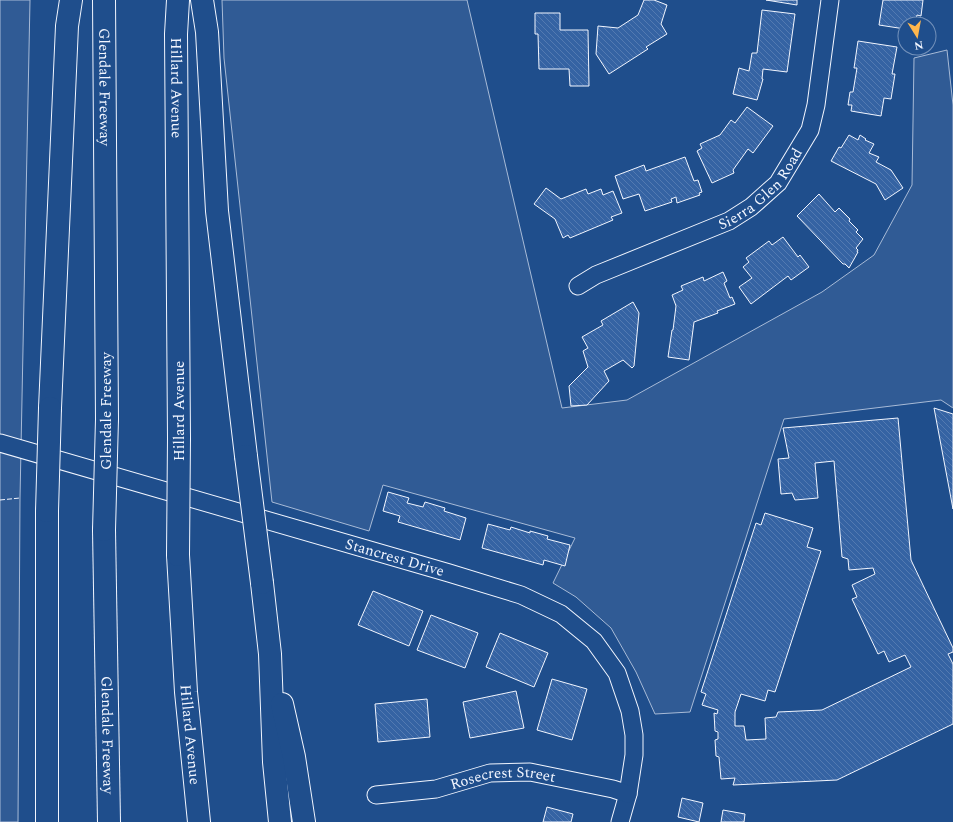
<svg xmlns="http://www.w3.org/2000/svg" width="953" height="822" font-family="Spectral,serif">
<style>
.built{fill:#305b95;stroke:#a8bbd7}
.building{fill:url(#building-back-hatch);stroke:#f2f6ff}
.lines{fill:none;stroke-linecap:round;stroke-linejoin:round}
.street-casing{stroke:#f2f6ff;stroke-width:19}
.highway-casing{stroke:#f2f6ff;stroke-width:24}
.street{stroke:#1f4e8c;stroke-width:17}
.highway{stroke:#1f4e8c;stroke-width:22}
.highway-bridge-casing{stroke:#f2f6ff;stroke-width:24;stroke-linecap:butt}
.highway-bridge{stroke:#1f4e8c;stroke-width:22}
.fence{stroke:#f2f6ff;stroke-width:1;stroke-dasharray:5 2;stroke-linecap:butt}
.labels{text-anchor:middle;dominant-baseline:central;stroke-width:3;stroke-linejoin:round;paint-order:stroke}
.street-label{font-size:15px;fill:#f2f6ff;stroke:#1f4e8c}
</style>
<defs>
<pattern id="building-back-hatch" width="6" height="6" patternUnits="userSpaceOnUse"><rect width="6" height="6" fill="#3563a3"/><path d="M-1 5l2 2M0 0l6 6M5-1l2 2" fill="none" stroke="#537ab1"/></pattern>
</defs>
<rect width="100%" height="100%" fill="#1f4e8c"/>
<path class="built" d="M0 0H30L20 498 18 822H0Z
M222 0H467L562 408 627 400 822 292 874 255 912 185 914 58 947 50 953 105V408L941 400 784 419 690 712 655 714 636 672 611 628 576 597 553 583 575 538 383 485 369 531 272 502 224 58Z"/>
<path class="building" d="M644 0H654L667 5 661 24 667 34 646 47 648 49 609 74 596 54 598 26 618 28 638 15Z
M766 0H797V5Z
M883 0H923L921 16 917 15 915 24H905V29L879 25Z
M762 10 795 14 787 72 763 69 762 79H763L757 100 733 94 739 68 749 71 752 53H757Z
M535 13H560V30H588L589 86H570L569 69H539L538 34H535Z
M858 41 897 47 892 74H895L891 99 884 98 881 116 851 111 852 105H848L850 92H853L857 68H854Z
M747 107 773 126 753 153 748 149 733 170 734 173 712 183 697 151 702 148 700 144 720 135 731 120 735 123Z
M849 135 858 140 860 135 866 139 865 140 874 144 869 153 879 157 876 162 891 170 903 188 885 200 876 184 831 161 839 147 841 148Z
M685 157 694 181 698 180 702 192 699 193 700 195 677 203 676 197 671 199 672 202 645 211 639 194 623 199 615 176 644 165 646 171Z
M546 188 561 199 586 189 588 194 601 189 603 195 613 191 622 213 611 217 613 220 570 238 568 235 563 238 555 219 534 204Z
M819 194 835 212 839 208 850 219 849 221 858 230 856 232 863 239 856 248 858 250 857 252H858L849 268 845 264H843L797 216Z
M783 237 798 257 800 255 809 267 791 280 788 276 751 304 739 287 752 278 743 267 749 262 746 258 769 241 772 245Z
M723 272 727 281 724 283 730 298 732 297 735 304 717 311 718 313 694 322 689 360 668 357 672 330H673L676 306 672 295 683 290 681 286 703 277 704 281Z
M633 302 639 313 634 366 632 368 623 360 604 371 609 381 587 405 571 406 569 386 588 367 583 351 588 348 582 337 603 325 601 321Z
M934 408 953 414V509Z
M898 418 911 560 953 648V652L948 654 953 664V724L837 780 733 785 735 778 721 779 719 757 716 756 715 740 718 739V732L715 731 714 713 717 714 718 710 702 705 706 694 701 692 756 523 761 525 765 513 813 528 807 547 821 551 775 692 768 690 765 701 741 694 735 712V726H744L746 740 766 739 765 718 776 717 778 712 822 710 911 667 905 655 889 662 884 651 878 654 852 599 857 597 852 585 875 574 873 568 849 570 848 559 842 557 834 461 815 463 818 498 795 500 792 493 781 494 778 459 789 458 783 428Z
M388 492 409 498 407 503 423 507 425 502 445 508 444 511 466 518 460 540 398 522 400 516 383 511Z
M488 524 510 530 511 527 530 533V531L548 536 547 539 570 545 565 566 544 560 543 565 482 548Z
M373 591 423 611 409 646 358 625Z
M431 615 478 633 465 668 417 650Z
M500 633 548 653 534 687 486 667Z
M552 679 587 689 572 740 537 730Z
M516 691 524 728 470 738 463 702Z
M427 699 430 737 378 742 375 704Z
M682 798 703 803 699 822 678 817Z
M547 807 573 814 571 822H543Z
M723 810 745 814 744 822H721Z"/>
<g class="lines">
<defs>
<g id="street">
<path id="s1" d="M578 286 596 275 729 221 751 207 778 183 810 130 816 105 830 0"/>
<path id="s2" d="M0 443 449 573 521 595 561 614 594 641 617 673 630 711 634 735V755L628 794 620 822"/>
<path id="s3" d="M376 795 436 789 490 773 530 772 613 789 628 794"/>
</g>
<g id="highway">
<path id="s4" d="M104 0 107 419"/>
<path id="s5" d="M178 0 176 34 179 438"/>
<path d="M202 0 207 32 217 211 246 456"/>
<path d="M50 408 67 26 71 0"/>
<path d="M47 511V822"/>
<path id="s6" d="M104 530 109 822"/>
<path id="s7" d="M178 555 186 692 199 822"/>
<path d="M262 583 270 654 274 762 280 822"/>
<path d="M282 704 294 757 304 822"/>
</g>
</defs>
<use href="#street" class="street-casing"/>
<use href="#highway" class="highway-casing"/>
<use href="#street" class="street"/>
<use href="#highway" class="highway"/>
<defs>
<path id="highway-bridge" d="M246 456 262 583
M47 511 50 408
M104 530 107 419
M178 555 179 438"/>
</defs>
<use href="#highway-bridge" class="highway-bridge-casing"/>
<use href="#highway-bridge" class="highway-bridge"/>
<path class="fence" d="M0 500 20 498"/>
</g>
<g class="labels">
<g class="street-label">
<text stroke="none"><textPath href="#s4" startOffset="87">Glendale Freeway</textPath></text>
<text stroke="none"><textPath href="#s5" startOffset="88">Hillard Avenue</textPath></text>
<text stroke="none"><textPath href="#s1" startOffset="210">Sierra Glen Road</textPath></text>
<text transform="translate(106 411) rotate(-90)">Glendale Freeway</text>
<text transform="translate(179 411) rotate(-90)">Hillard Avenue</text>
<text stroke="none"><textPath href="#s2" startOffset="411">Stancrest Drive</textPath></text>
<text stroke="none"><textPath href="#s6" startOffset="205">Glendale Freeway</textPath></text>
<text stroke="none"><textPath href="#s7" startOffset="180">Hillard Avenue</textPath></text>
<text stroke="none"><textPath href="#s3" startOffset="129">Rosecrest Street</textPath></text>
</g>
</g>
<g transform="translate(917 36) rotate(169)"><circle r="19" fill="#1f4e8c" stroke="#7391ba"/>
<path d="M0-3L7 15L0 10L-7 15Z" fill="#ffb74d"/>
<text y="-6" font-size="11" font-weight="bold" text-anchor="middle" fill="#f2f6ff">N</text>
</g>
</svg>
